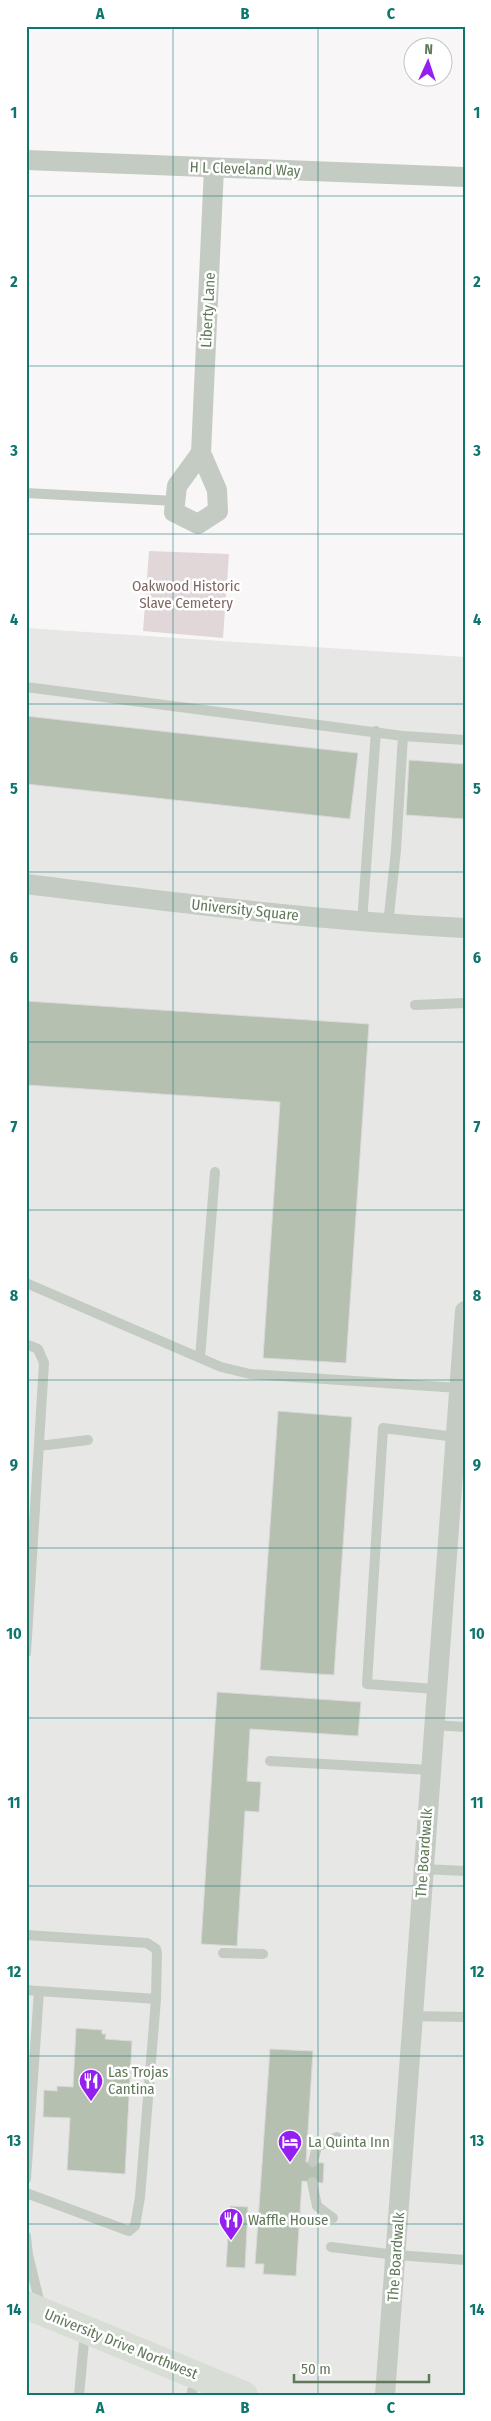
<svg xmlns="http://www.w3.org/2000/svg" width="491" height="2421" font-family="'Fira Sans Condensed',sans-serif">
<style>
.built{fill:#e7e7e6}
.green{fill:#e1d7d8}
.building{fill:#b5c0b1;stroke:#dbd9da}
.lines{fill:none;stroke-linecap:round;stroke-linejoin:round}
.service{stroke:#c4cbc2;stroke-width:10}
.minor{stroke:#c4cbc2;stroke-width:20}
.trunk{stroke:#d8ded6;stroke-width:28}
.grid{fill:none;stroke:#0f766e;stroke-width:1;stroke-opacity:0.55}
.labels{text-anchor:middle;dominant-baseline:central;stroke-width:5;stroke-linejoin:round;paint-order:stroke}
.street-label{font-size:15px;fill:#607859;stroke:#fff}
.park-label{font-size:15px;fill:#806965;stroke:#fff}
.poi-label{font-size:15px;fill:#607859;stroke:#fff;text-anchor:start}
.neatline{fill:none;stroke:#0f766e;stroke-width:2}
.grid-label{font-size:16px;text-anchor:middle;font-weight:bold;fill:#0f766e}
</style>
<rect width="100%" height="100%" fill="#f9f6f8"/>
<path class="built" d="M26 628 465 657V2395H26Z"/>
<path class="green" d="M149 551 229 554 223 638 143 631Z"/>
<path class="building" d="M26 716 358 753 350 819 26 784Z
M409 760 465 764V819L406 815Z
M26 1001 369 1024 346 1363 263 1358 280 1102 26 1085Z
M278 1411 352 1417 334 1675 260 1670Z
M217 1692 361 1702 358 1736 250 1729 247 1781 261 1782 259 1812 245 1811 237 1946 201 1944Z
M76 2028 102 2030V2034H106L105 2039 132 2041 125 2174 67 2170 70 2118 43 2117 44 2090 57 2091V2086L73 2087Z
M270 2049 313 2051 306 2162 324 2163 323 2183 302 2181 296 2276 263 2274 264 2264H255Z
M230 2206 248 2207 245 2268 226 2267Z"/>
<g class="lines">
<path class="service" d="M26 493 175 501
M26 687 403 736 465 740
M362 922 376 731
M388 924 396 850 403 736
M415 1005 465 1003
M26 1283 221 1367 250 1374 459 1388
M26 1344 38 1349 44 1363 26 1653
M200 1358 215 1172
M39 1446 88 1440
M436 1689 367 1684 383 1428 456 1437
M433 1725 465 1727
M270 1761 430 1770
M423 1869 465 1871
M26 1935 147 1943 156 1949 157 1954 156 1999
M223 1953 263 1954
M26 1990 39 1991 26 2179
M413 2016 465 2017
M313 2162 317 2147 337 2137
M312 2182 317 2206 333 2218
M26 2193 129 2231 135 2226 140 2197 156 1999 39 1991
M26 2236 28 2255 41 2308
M331 2247 396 2255 465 2260
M79 2395 85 2331
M191 2395 197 2376"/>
<path class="minor" d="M26 160 465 177
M201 453 214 168
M201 453 217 490 218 511 198 524 174 512 177 486Z
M26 884C172 902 318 921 465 928
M385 2395 465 1311"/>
<path class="trunk" d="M26 2305 244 2395"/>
</g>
<path class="grid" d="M173 26V2395M318 26V2395M26 196H465M26 366H465M26 534H465M26 704H465M26 872H465M26 1042H465M26 1210H465M26 1380H465M26 1548H465M26 1718H465M26 1886H465M26 2056H465M26 2224H465"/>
<defs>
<symbol id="restaurant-pin" viewBox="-11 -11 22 30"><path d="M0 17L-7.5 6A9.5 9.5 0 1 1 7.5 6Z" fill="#951ff0" stroke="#fff"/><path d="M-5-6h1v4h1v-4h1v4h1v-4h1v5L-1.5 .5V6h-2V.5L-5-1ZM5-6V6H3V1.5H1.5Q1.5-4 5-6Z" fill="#fff"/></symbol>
<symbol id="hotel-pin" viewBox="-11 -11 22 30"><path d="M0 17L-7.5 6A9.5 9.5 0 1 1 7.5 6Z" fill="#951ff0" stroke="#fff"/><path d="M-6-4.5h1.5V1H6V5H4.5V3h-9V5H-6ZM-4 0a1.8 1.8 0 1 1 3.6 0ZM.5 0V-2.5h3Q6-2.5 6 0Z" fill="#fff"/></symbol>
</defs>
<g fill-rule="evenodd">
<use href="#restaurant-pin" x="77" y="2067" width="28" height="38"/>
<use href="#hotel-pin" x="276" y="2128" width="28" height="38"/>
<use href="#restaurant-pin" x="217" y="2206" width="28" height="38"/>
</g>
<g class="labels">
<g class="street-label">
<text transform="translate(245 169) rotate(2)">H L Cleveland Way</text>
<text transform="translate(208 310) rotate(-87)">Liberty Lane</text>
<text transform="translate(245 910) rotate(6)">University Square</text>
<text transform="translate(424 1853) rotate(-86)">The Boardwalk</text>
<text transform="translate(396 2257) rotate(-86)">The Boardwalk</text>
<text transform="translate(121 2344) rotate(22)">University Drive Northwest</text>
</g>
<g class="park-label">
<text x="186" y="586">Oakwood Historic<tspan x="186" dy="17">Slave Cemetery</tspan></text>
</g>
<g class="poi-label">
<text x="108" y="2072">Las Trojas<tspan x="108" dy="17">Cantina</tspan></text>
<text x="308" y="2142">La Quinta Inn</text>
<text x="248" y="2220">Waffle House</text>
</g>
</g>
<rect width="491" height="2421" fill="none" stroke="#ffffff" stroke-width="55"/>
<g transform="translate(428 62) rotate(3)"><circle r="24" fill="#ffffff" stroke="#bfc9bd"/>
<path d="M0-4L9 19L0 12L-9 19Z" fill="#951ff0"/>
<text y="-8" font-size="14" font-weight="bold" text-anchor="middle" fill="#607859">N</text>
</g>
<path d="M294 2374v8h135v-8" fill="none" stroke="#607859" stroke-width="2.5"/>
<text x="301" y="2374" font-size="15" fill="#607859" stroke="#ffffff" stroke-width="4" paint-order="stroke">50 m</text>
<rect x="28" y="28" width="436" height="2366" class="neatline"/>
<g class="grid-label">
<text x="100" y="19">A</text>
<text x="245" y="19">B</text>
<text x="391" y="19">C</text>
<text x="14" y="118">1</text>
<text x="477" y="118">1</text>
<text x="14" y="287">2</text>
<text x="477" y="287">2</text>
<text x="14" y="456">3</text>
<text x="477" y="456">3</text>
<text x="14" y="625">4</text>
<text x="477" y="625">4</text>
<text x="14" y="794">5</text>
<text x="477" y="794">5</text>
<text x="14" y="963">6</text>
<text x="477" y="963">6</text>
<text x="14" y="1132">7</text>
<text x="477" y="1132">7</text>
<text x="14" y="1301">8</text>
<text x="477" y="1301">8</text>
<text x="14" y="1470">9</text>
<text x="477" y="1470">9</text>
<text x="14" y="1639">10</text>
<text x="477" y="1639">10</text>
<text x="14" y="1808">11</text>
<text x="477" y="1808">11</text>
<text x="14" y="1977">12</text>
<text x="477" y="1977">12</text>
<text x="14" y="2146">13</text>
<text x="477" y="2146">13</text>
<text x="14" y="2315">14</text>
<text x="477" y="2315">14</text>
<text x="100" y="2413">A</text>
<text x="245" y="2413">B</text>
<text x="391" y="2413">C</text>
</g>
</svg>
